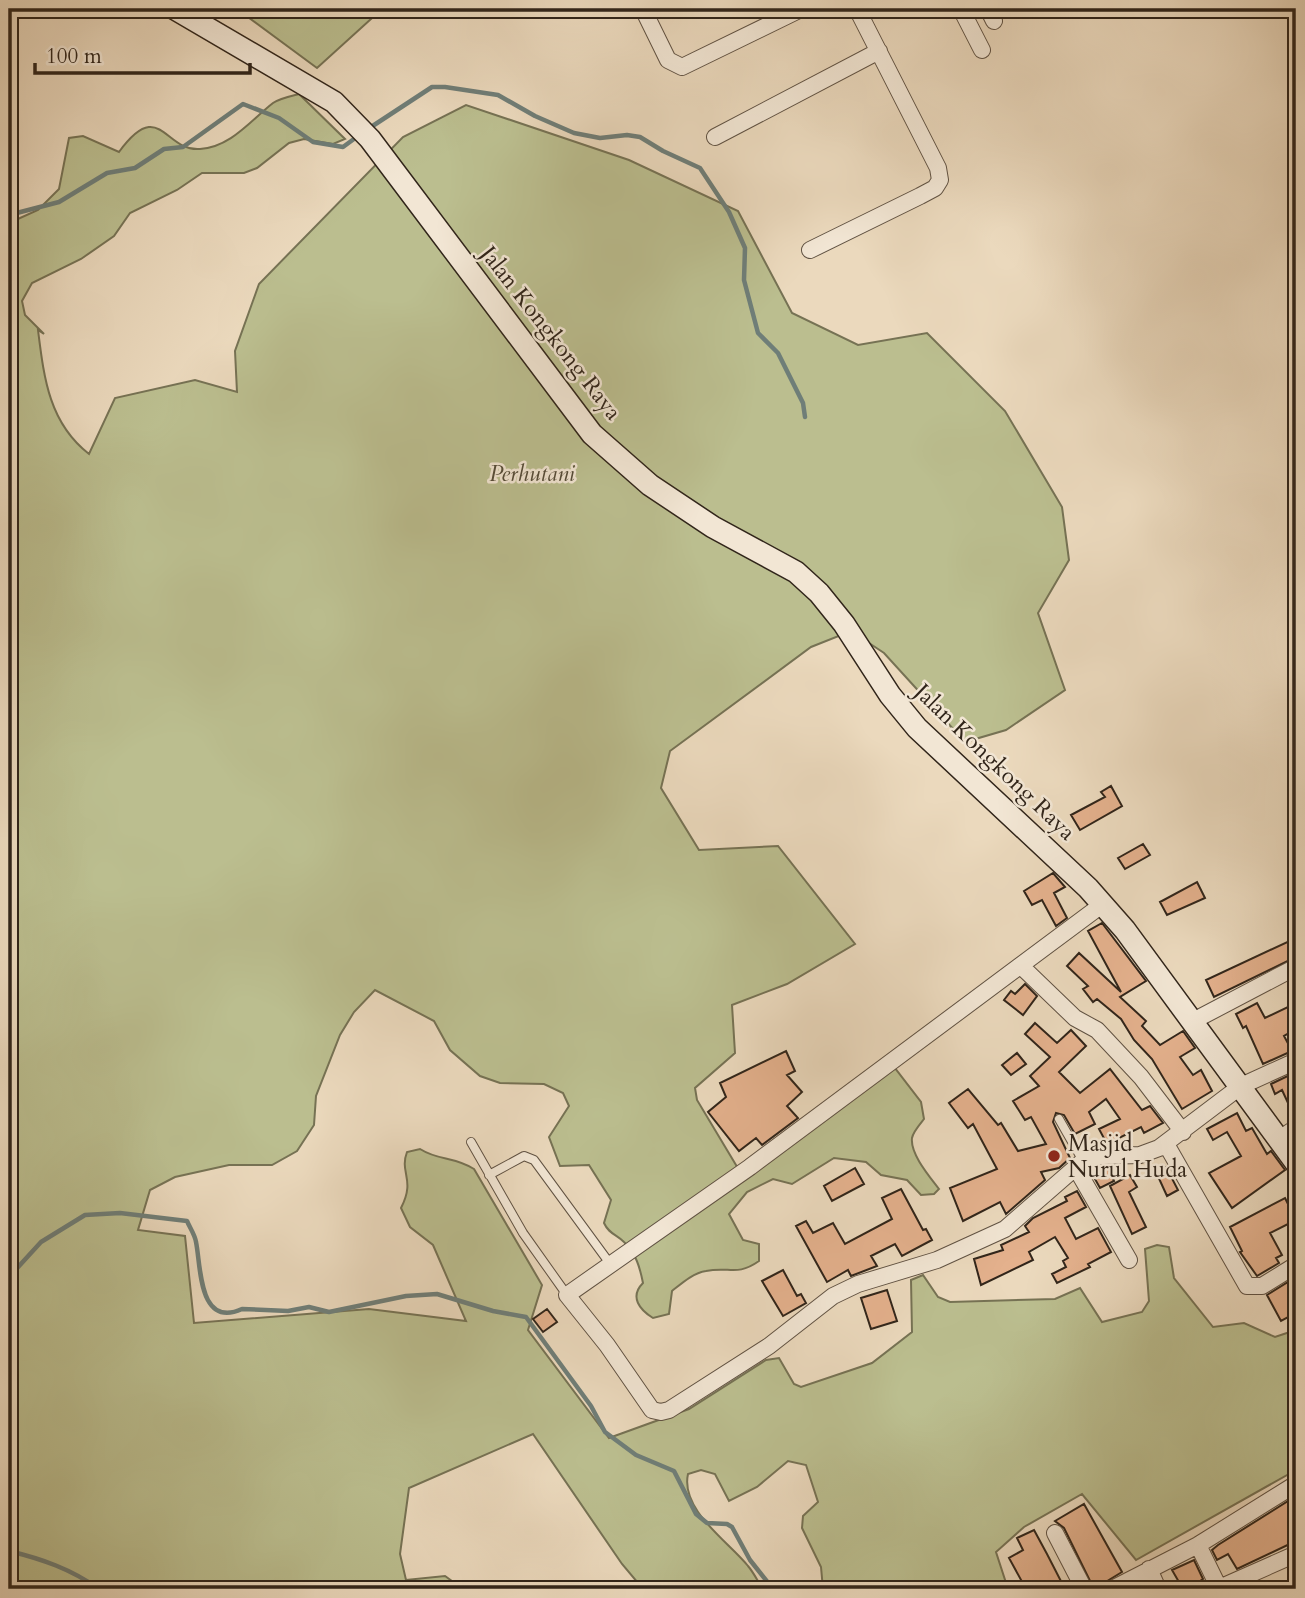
<svg xmlns="http://www.w3.org/2000/svg" width="1305" height="1598" font-family="Cardo,serif">
<style>
.green{fill:#bbbe8f;stroke:#767254;stroke-width:2}
.lines{fill:none;stroke-linecap:round;stroke-linejoin:round}
.stream{stroke:#6f7e78;stroke-width:4.5}
.building{fill:#e4b18d;stroke:#31251a;stroke-width:2}
.lane-casing{stroke:#605243;stroke-width:10}
.street-casing{stroke:#605243;stroke-width:18}
.secondary-casing{stroke:#31251a;stroke-width:24}
.lane{stroke:#f2e6d4;stroke-width:8}
.street{stroke:#f2e6d4;stroke-width:16}
.secondary{stroke:#f2e6d4;stroke-width:21}
.poi-dot{fill:#8f2418;stroke:#f2e6d4;stroke-width:2.5}
.labels{text-anchor:middle;dominant-baseline:central;stroke-width:5;stroke-linejoin:round;paint-order:stroke}
.street-label{font-size:23px;fill:#31251a;stroke:#f2e6d4}
.park-label{font-size:23px;font-style:italic;fill:#544b37;stroke:#f2e6d4}
.poi-label{font-size:23px;fill:#31251a;stroke:#f2e6d4;text-anchor:start}
</style>
<rect width="100%" height="100%" fill="#ebd9bd"/>
<filter id="stains"><feTurbulence type="fractalNoise" baseFrequency=".00286" numOctaves="4"/><feColorMatrix values="0 0 0 0 .2 0 0 0 0 .09 0 0 0 0 .02 0 0 0 .5 -.17"/></filter>
<radialGradient id="worn" r=".72"><stop offset=".6" stop-color="#630" stop-opacity="0"/><stop offset="1" stop-color="#630" stop-opacity=".3"/></radialGradient>
<path class="green" d="M237 9H382L317 68Z
M299 94 345 139 333 144 304 139 289 143 257 168 244 173H202L177 190 130 213 114 236 81 259 32 283 22 301 25 315 44 334 38 330C44 378 49 423 89 454L115 398 195 380 237 392 235 351 259 284 403 137 466 105 629 160 738 211 792 313 858 345 927 333 1005 411 1062 507 1069 560 1038 613 1065 690 1006 730 965 742 884 653 851 631 811 647 670 751 661 788 699 850 778 846 855 944 787 984 732 1005 735 1053 695 1088 697 1100 742 1175 891 1063 921 1102 924 1119C920 1124 913 1132 912 1138 910 1154 930 1177 939 1189L934 1194 921 1195 907 1180 881 1175 866 1162 834 1158 792 1184 773 1179 747 1192 729 1214 743 1240 759 1244V1261C736 1277 730 1266 706 1271 693 1273 682 1283 672 1291L669 1314 653 1318C640 1310 629 1297 643 1283 640 1268 636 1253 624 1242 616 1234 609 1234 604 1223L611 1200 589 1165 560 1166 549 1137 569 1106 563 1093 544 1084 500 1083 480 1076 450 1050 434 1021 375 990 354 1012 340 1035 316 1096 314 1125 297 1151 272 1165H229L175 1177 150 1190 138 1230 185 1236 194 1323 369 1309 466 1321 433 1245 410 1227 401 1208C416 1179 399 1173 407 1152L420 1149C439 1161 453 1156 474 1169L542 1285 528 1330 609 1438 689 1409 766 1360 779 1358 794 1384 801 1387 872 1363 912 1332 911 1280 923 1275 938 1297 950 1302 1055 1299 1080 1288 1102 1322 1142 1312 1149 1301 1145 1249 1157 1245 1169 1247 1174 1278 1213 1327 1244 1323 1275 1337 1296 1330V1470L1136 1560 1082 1494 1024 1527 996 1552 1008 1589H823L821 1567 802 1528 803 1516 818 1502 806 1465 788 1461 757 1487 729 1501 715 1474 701 1470 688 1474C680 1510 729 1542 748 1566 754 1573 758 1582 763 1589H643L622 1564 533 1434 409 1488 400 1554 406 1580 445 1576 463 1589H9V223L38 210 59 189 69 138 83 136 119 152C160 96 164 152 200 149 231 147 251 120 273 103 280 98 291 96 299 94Z"/>
<g class="lines">
<path class="stream" d="M368 129 432 87H445L498 95 535 116 574 133 600 138 627 135 640 137 663 151 700 168 729 212 745 248 744 280 758 333 778 353 803 403 805 417
M9 215 59 202 107 173 135 168 164 149 183 147 243 104 279 118 313 142 343 147 358 136
M9 1277 41 1242 85 1215 120 1213 187 1221C190 1228 195 1235 196 1242 201 1265 198 1329 242 1309L288 1311 309 1307 329 1312 406 1296 437 1294 493 1311 526 1317 591 1406 605 1432 636 1455 674 1471 696 1514 707 1523 727 1524 732 1527 750 1560 773 1589
M9 1551C42 1559 71 1569 99 1589"/>
</g>
<path class="building" d="M1111 786 1122 806 1080 830 1071 815 1105 797 1101 792Z
M1143 844 1150 855 1125 869 1118 858Z
M1053 873 1065 887 1054 893 1067 918 1056 926 1042 900 1032 905 1024 891Z
M1197 882 1205 898 1167 915 1160 902Z
M1102 923 1146 981 1120 997 1146 1021 1142 1026 1160 1045 1183 1031 1195 1048 1180 1057 1193 1075 1201 1070 1212 1091 1182 1109 1152 1059 1134 1040 1121 1019 1097 999 1093 1002 1083 989 1088 986 1067 966 1079 953 1121 992 1088 931Z
M1296 938V957L1214 997 1206 980Z
M1025 984 1037 996 1023 1015 1004 1000 1011 991 1015 994Z
M1257 1003 1265 1018 1292 1005 1296 1014V1029L1284 1036 1292 1051 1263 1064 1246 1026 1243 1028 1236 1014Z
M1035 1023 1057 1043 1071 1030 1086 1046 1059 1072 1080 1093 1110 1069 1142 1110 1150 1106 1163 1123 1144 1133 1141 1127 1107 1144 1099 1129 1120 1119 1106 1099 1089 1112 1095 1124 1075 1134 1064 1115 1056 1113 1053 1122 1070 1158 1059 1168 1041 1172 1045 1180 1006 1214 1000 1202 963 1221 950 1188 997 1169 973 1124 968 1128 949 1103 968 1089 998 1125 1001 1123 1018 1151 1046 1144 1031 1117 1025 1120 1013 1101 1039 1086 1030 1076 1050 1057 1025 1034Z
M786 1051 795 1071 787 1075 802 1092 787 1106 798 1118 762 1145 756 1138 739 1151 708 1112 726 1097 720 1083Z
M1017 1053 1026 1064 1011 1075 1002 1065Z
M1296 1072V1118H1295L1282 1090 1275 1094 1271 1084Z
M1237 1113 1246 1131 1252 1128 1267 1154 1271 1151 1285 1170 1232 1208 1209 1173 1241 1156 1227 1132 1213 1140 1207 1129Z
M1107 1166 1114 1181 1100 1188 1090 1170Z
M1166 1167 1178 1190 1167 1196 1156 1172Z
M855 1168 864 1184 832 1201 824 1186Z
M1130 1175 1137 1187 1129 1192 1146 1227 1132 1234 1110 1186Z
M901 1189 923 1230 926 1229 932 1240 902 1256 895 1244 871 1256 877 1266 851 1276 848 1270 827 1282 796 1226 806 1221 813 1233 833 1223 845 1244 892 1219 882 1198Z
M1077 1191 1086 1207 1065 1218 1076 1239 1098 1228 1111 1252 1088 1264 1090 1267 1057 1283 1052 1274 1066 1267 1063 1261 1068 1258 1055 1237 1029 1252 1033 1260 981 1285 974 1259 1003 1250 1001 1245 1029 1232 1025 1226 1033 1218 1067 1201 1065 1197Z
M1285 1198 1296 1220 1270 1233 1282 1255 1276 1258 1279 1263 1257 1276 1240 1252 1242 1251 1230 1227Z
M783 1270 797 1296 801 1294 806 1303 783 1316 762 1281Z
M1288 1282 1296 1297V1313L1281 1321 1267 1295Z
M887 1290 897 1321 871 1329 861 1298Z
M547 1309 557 1322 543 1332 533 1319Z
M1296 1496V1541L1237 1569 1228 1554 1217 1560 1212 1550 1218 1545Z
M1084 1504 1122 1572 1094 1589 1064 1528 1055 1521Z
M1034 1530 1047 1554 1065 1589H1026L1009 1558 1023 1550 1017 1538Z
M1194 1560 1203 1579 1200 1581 1205 1589H1183L1172 1570Z"/>
<g class="lines">
<defs>
<path id="lane" d="M1059 1119 1083 1161
M471 1142 523 1233 567 1295
M489 1175 524 1156 534 1160 611 1265"/>
<path id="street" d="M643 9 668 60 682 67 801 9
M961 9 982 50
M988 9 994 21
M715 137 879 51
M810 250 920 196 935 188 940 180 938 168 857 9
M1103 904 750 1167 567 1295 607 1345 652 1410 661 1412 669 1410 769 1346 833 1296 858 1284 937 1260 1005 1229 1083 1161 1102 1156 1140 1155 1159 1148 1241 1086 1296 1061
M1021 966 1075 1018 1097 1030 1141 1077 1183 1132
M1193 1021 1296 967
M1279 1139 1296 1128
M1166 1144 1247 1286H1262L1296 1265
M1076 1168 1129 1260
M1055 1533 1084 1589
M1198 1545 1219 1588
M1149 1569 1158 1589
M1112 1589 1198 1545 1296 1484
M1217 1589 1296 1554"/>
<path id="secondary" d="M175 9 334 102 370 139 592 434 650 485 713 527 796 572 819 593 844 624 890 695 917 728 1088 888 1125 930 1296 1163"/>
</defs>
<use href="#lane" class="lane-casing"/>
<use href="#street" class="street-casing"/>
<use href="#secondary" class="secondary-casing"/>
<use href="#lane" class="lane"/>
<use href="#street" class="street"/>
<use href="#secondary" class="secondary"/>
</g>
<circle class="poi-dot" cx="1054" cy="1156" r="7"/>
<g class="labels">
<g class="street-label">
<text transform="translate(551 333) rotate(52)">Jalan Kongkong Raya</text>
<text transform="translate(995 762) rotate(44)">Jalan Kongkong Raya</text>
</g>
<g class="park-label">
<text x="532" y="473">Perhutani</text>
</g>
<g class="poi-label">
<text x="1068" y="1143">Masjid<tspan x="1068" dy="26">Nurul Huda</tspan></text>
</g>
</g>
<rect width="1305" height="1598" fill="none" stroke="#ebd9bd" stroke-width="35"/>
<rect x="10" y="10" width="1284" height="1577" fill="none" stroke="#31251a" stroke-width="3.5"/>
<rect x="18" y="18" width="1270" height="1563" fill="none" stroke="#31251a" stroke-width="2"/>
<path d="M35 63v10h215v-10" fill="none" stroke="#31251a" stroke-width="3.5"/>
<text x="46" y="63" font-size="21" fill="#31251a" stroke="#f2e6d4" stroke-width="5" paint-order="stroke">100 m</text>
<rect width="100%" height="100%" filter="url(#stains)"/>
<rect width="100%" height="100%" fill="url(#worn)"/>
</svg>
